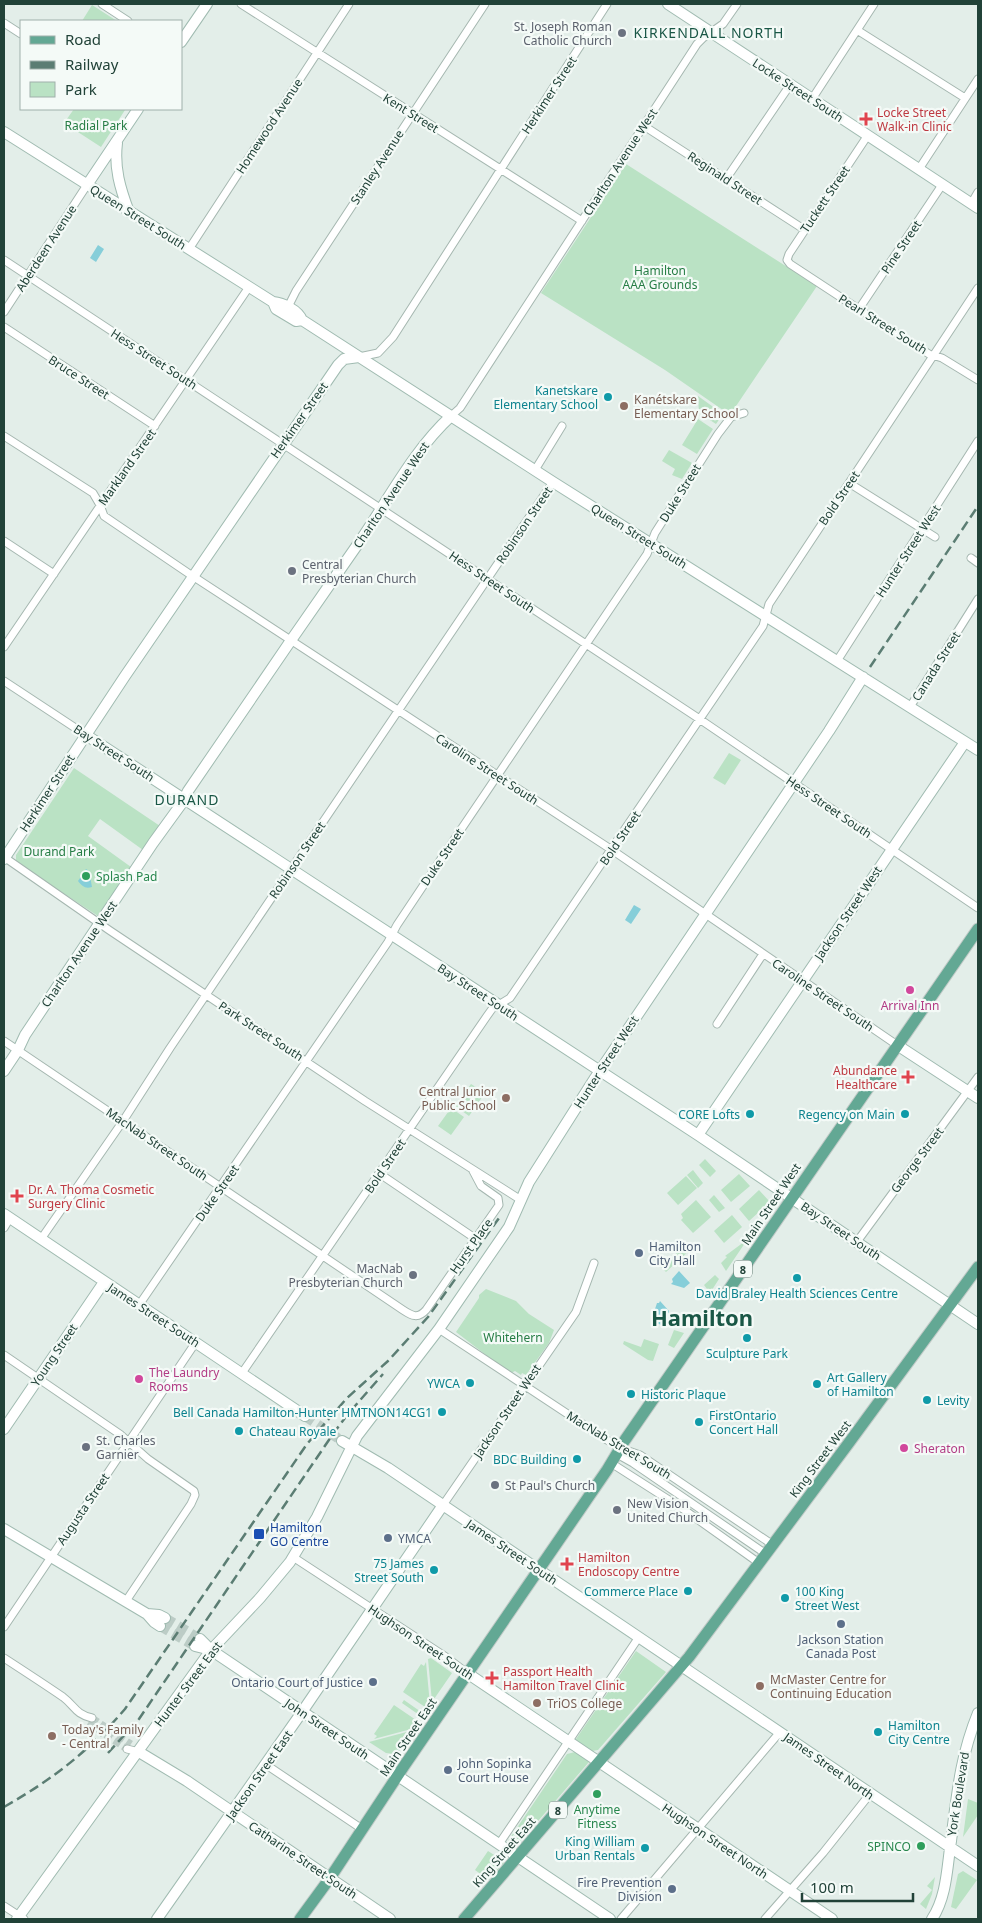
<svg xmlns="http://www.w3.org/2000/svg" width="982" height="1923" font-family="'Noto Sans',sans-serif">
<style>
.green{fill:#bae2c4}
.water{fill:#86ced9}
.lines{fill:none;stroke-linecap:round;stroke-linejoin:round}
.street-tunnel{stroke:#bcccc6;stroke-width:7;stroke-dasharray:7 3.5;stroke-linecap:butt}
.secondary-tunnel{stroke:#bcccc6;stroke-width:10;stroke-dasharray:10 5;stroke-linecap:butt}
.street-casing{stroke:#a5b7b0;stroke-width:9}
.secondary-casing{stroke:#a0bbb1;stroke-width:12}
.primary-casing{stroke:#c1cac7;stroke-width:13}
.street{stroke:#fff;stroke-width:7}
.secondary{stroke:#fff;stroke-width:10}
.primary{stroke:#63a894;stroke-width:11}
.rail{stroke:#5b7d73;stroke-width:2.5;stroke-dasharray:10 5;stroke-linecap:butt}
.worship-dot{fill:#6b7280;stroke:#f4faf7;stroke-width:2}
.health-dot{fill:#e0444e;stroke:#f4faf7;stroke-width:2}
.culture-dot{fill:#0f9aa8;stroke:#f4faf7;stroke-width:2}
.education-dot{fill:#8d6e63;stroke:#f4faf7;stroke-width:2}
.leisure-dot{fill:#2e9e5b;stroke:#f4faf7;stroke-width:2}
.hotel-dot{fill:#d1479c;stroke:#f4faf7;stroke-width:2}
.service-dot{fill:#5c6f8a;stroke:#f4faf7;stroke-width:2}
.transit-dot{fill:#1a4fb4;stroke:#f4faf7;stroke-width:2}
.labels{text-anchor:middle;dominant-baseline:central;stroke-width:4.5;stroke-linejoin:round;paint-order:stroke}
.shield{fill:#f4faf7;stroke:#607971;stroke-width:1}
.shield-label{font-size:11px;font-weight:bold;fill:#214238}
.worship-label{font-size:12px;fill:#5b616d;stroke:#f4faf7;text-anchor:start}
.street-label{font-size:12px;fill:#214238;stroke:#f4faf7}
.health-label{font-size:12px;fill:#be3a42;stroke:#f4faf7;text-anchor:start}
.park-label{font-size:12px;fill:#267d45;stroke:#f4faf7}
.culture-label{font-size:12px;fill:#0d838f;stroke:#f4faf7;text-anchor:end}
.education-label{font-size:12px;fill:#785e54;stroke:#f4faf7;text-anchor:start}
.leisure-label{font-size:12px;fill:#27864d;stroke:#f4faf7;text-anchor:start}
.hotel-label{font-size:12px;fill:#b23c85;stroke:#f4faf7;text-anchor:start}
.service-label{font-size:12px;fill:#4e5e75;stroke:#f4faf7;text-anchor:start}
.transit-label{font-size:12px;fill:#164399;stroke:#f4faf7;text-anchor:start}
.neighbourhood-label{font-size:14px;letter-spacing:1px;fill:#1a5746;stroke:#f4faf7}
.town-label{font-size:22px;font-weight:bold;fill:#1a5746;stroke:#f4faf7}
</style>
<rect width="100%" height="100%" fill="#e3eee9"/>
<path class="green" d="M92 5 117 21H82Z
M74 109H123L125 110 101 147 64 123Z
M626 164 817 286 730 415 665 370 541 293Z
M698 396 723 414 716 424 699 413Z
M698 419 713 429 697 454 682 445Z
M669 450 692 463 682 479 672 475 675 469 662 461Z
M729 753 741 760 725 785 713 778Z
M74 768 160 826 143 850 100 819 88 836 131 867 103 913 98 916 16 862V855Z
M471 1084 485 1093 469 1116 455 1106Z
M451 1108 464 1117 451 1135 438 1126Z
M705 1159 716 1171 710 1177 699 1165Z
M693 1170 703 1183 698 1188 687 1175Z
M739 1174 750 1186 731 1202 721 1190Z
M686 1176 697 1188 678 1205 667 1193Z
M759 1190 770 1202 749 1221 739 1209Z
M714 1195 725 1208 719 1212 709 1200Z
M696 1200 711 1217 693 1233 681 1220 683 1218 681 1214Z
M732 1215 742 1227 724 1243 714 1231Z
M744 1242 745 1243 726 1271 721 1263 727 1257 725 1256Z
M688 1243 692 1248 666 1272 661 1267Z
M715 1275 719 1279 710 1293 704 1285Z
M486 1289 516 1301 529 1314 554 1330 549 1343 526 1375 522 1373 521 1375 515 1371 511 1373 500 1368 495 1362 456 1332 479 1298V1295Z
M674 1330 684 1333 674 1348 668 1345Z
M644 1339 659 1344 653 1361 648 1360 623 1344 624 1341 641 1347Z
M636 1651 666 1672 598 1750 592 1751 576 1741V1739Z
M431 1658 452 1673 432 1702 428 1659Z
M426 1662 430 1705 428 1709 403 1692 421 1664 424 1666Z
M404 1700 424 1714 422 1717 402 1703Z
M394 1705 419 1722 415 1728 374 1739 377 1736 374 1734Z
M414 1730 399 1751 394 1754 386 1753 369 1742Z
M575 1752 589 1762 520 1842 516 1845 508 1841 567 1754Z
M968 1799 978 1803V1815L963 1837Z
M488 1851 505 1862 489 1880 475 1870Z
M963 1871 977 1880 956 1909 951 1907 958 1874Z
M935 1877 932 1894 926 1909 920 1904 932 1890 927 1886Z"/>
<path class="water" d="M98 245 104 249 96 262 90 258Z
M86 869 89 871 92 887C85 889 82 886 78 881Z
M634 905 641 909 631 924 625 920Z
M679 1271 690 1283 684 1288 671 1284 673 1282 672 1279Z
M660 1301 669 1311 664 1326 651 1321 657 1303H659Z"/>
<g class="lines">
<path class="street-tunnel" d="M92 1718 131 1744
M88 1723 127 1749"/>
<path class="secondary-tunnel" d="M305 1416 342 1441
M165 1618 200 1639
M160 1626 195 1646"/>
<defs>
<path id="street" d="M102 4 128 21
M241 4 582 221
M4 23 21 34
M857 30 965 98
M812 99 874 4
M644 126 805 230
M868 135 789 254 787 260 790 264 883 325 929 354 942 358 978 380
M919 169 978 79
M726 179 790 85
M971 204 978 192
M189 249 349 4
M4 260 695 716 978 908
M288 307 296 291 485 4
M859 309 942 185
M4 312 87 185
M4 327 155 426
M359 357 378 353 393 337 607 4
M451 416 460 408 697 44 703 38 723 24 737 4
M4 436 93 493 100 505 104 516 188 573 612 850 897 1045
M535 470 562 426
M849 483 935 537
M4 541 54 574
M971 558 978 563
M4 647 249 287
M837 661 978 441
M4 681 86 735
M910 707 978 599
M4 857 109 930 365 1101 521 1200
M717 1024 763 954
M4 1041 403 1310C412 1316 418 1319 426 1310L499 1205 498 1198 481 1186 472 1169
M380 1174 476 1239
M4 1228 10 1218
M41 1239 123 1121 170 1048 553 482
M856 1243 978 1077
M139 1305 388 942 397 925 439 862 647 554 655 533 718 434 731 417 744 413
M439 1329 607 1440 620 1448 640 1455 773 1545
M4 1355 121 1435 148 1459 194 1491 195 1495 191 1504 126 1601
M242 1373 487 1016 492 1009 510 998 763 626 769 604 978 288
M617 1454 633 1463 766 1554
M611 1463 683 1509 759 1563
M443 1505 576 1312 594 1263
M293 1557 446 1657 467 1673
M4 1627 196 1342
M4 1658C24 1671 44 1684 63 1697 75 1706 75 1714 92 1718
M127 1749 139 1752
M265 1764 362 1829
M499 1844 639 1637
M4 1906 24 1919
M621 1919 780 1732
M765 1919 823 1853 870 1794"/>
<path id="secondary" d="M668 4 978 208
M181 42 207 4
M4 132 273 302C283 303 298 310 302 320L553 482 978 750
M117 143C114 168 120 188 129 212
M87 185 138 109
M273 302 276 309 296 321 302 320
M86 735 698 1135 978 1324
M4 859 125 676 338 365 344 359 359 357
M897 1045 978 1098
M4 1071 18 1050 25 1035 153 843 182 803 188 791C245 707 302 624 360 541 389 499 413 451 451 416
M698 1135 965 742
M4 1214 305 1416
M4 1429 104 1282
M342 1441 388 1468 978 1866
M4 1529 147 1614 154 1622 160 1626
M147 1614 159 1615 165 1618
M200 1639 211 1650 610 1919
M195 1646 211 1650
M467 1673 832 1919
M139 1752 187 1781 390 1919
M17 1919 211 1650 260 1598 290 1562 317 1517 357 1436 439 1329 509 1227 529 1182 595 1078 829 731 863 677
M157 1919 302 1712 443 1505
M932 1919C947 1896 947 1867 951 1841 957 1795 960 1757 978 1713"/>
<path id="primary" d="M300 1919 330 1878 404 1766 607 1470 625 1440 978 929
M464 1919 689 1657 848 1444 978 1267"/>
</defs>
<use href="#street" class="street-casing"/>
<use href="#secondary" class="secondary-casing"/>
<use href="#primary" class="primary-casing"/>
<use href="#street" class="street"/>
<use href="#secondary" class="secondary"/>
<use href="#primary" class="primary"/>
<path class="rail" d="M870 667 978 506
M108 1753 139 1719 333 1434 348 1414 383 1374
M4 1807C53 1779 88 1752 125 1709L307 1444 347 1398 388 1361 428 1317 499 1218"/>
</g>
<g class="worship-dot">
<circle cx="622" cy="33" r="5"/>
<circle cx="292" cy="571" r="5"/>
<circle cx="413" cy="1275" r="5"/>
<circle cx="86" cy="1447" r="5"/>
<circle cx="495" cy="1485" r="5"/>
<circle cx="617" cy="1510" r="5"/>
</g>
<g class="health-dot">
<path d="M863.5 111.5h5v5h5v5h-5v5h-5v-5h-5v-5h5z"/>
<path d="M905.5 1069.5h5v5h5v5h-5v5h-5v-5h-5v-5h5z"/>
<path d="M14.5 1188.5h5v5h5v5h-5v5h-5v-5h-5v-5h5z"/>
<path d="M564.5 1556.5h5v5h5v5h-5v5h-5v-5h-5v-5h5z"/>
<path d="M489.5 1670.5h5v5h5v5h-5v5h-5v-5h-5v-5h5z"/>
</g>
<g class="culture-dot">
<circle cx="608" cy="397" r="5"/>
<circle cx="750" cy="1114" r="5"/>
<circle cx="905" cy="1114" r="5"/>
<circle cx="797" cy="1278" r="5"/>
<circle cx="747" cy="1338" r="5"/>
<circle cx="470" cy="1383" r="5"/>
<circle cx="817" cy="1384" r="5"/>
<circle cx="631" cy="1394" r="5"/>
<circle cx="927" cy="1400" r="5"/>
<circle cx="442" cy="1412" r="5"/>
<circle cx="699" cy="1422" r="5"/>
<circle cx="239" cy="1431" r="5"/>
<circle cx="577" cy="1459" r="5"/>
<circle cx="434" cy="1570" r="5"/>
<circle cx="688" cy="1591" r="5"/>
<circle cx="785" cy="1598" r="5"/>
<circle cx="878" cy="1732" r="5"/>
<circle cx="645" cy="1848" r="5"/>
</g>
<g class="education-dot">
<circle cx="624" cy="406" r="5"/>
<circle cx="506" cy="1098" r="5"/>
<circle cx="760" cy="1686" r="5"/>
<circle cx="537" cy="1703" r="5"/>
<circle cx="52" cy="1736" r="5"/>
</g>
<g class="leisure-dot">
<circle cx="86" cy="876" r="5"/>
<circle cx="597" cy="1794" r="5"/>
<circle cx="921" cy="1846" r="5"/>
</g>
<g class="hotel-dot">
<circle cx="910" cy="990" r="5"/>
<circle cx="139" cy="1379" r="5"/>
<circle cx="904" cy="1448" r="5"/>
</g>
<g class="service-dot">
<circle cx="639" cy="1253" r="5"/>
<circle cx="388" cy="1538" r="5"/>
<circle cx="841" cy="1624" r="5"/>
<circle cx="373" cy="1682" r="5"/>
<circle cx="448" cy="1770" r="5"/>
<circle cx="672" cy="1889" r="5"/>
</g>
<rect class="transit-dot" x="253" y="1528" width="12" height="12" rx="2.5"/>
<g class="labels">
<g class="shield">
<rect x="734" y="1260.5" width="18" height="17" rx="4"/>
<rect x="549" y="1801.5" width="18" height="17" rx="4"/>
</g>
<g class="shield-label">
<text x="743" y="1269">8</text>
<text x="558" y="1810">8</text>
</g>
<g class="worship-label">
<text x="612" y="26" text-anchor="end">St. Joseph Roman<tspan x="612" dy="14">Catholic Church</tspan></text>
<text x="302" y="564">Central<tspan x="302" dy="14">Presbyterian Church</tspan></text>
<text x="403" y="1268" text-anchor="end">MacNab<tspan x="403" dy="14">Presbyterian Church</tspan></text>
<text x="96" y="1440">St. Charles<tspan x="96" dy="14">Garnier</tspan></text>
<text x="505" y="1485">St Paul's Church</text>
<text x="627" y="1503">New Vision<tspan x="627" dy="14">United Church</tspan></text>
</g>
<g class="street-label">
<text transform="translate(798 90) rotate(33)">Locke Street South</text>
<text transform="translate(549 95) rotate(-57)">Herkimer Street</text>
<text transform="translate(411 113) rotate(32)">Kent Street</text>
<text transform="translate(269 126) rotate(-57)">Homewood Avenue</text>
<text transform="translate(620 162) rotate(-57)">Charlton Avenue West</text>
<text transform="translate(377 167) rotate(-57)">Stanley Avenue</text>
<text transform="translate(725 178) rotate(33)">Reginald Street</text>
<text transform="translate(825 199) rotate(-56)">Tuckett Street</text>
<text transform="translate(138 217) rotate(32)">Queen Street South</text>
<text transform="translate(901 247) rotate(-56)">Pine Street</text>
<text transform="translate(46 248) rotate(-57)">Aberdeen Avenue</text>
<text transform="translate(883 324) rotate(32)">Pearl Street South</text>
<text transform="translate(154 359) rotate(33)">Hess Street South</text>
<text transform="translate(79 377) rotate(33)">Bruce Street</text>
<text transform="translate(299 420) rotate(-55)">Herkimer Street</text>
<text transform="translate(127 467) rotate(-55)">Markland Street</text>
<text transform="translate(680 493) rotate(-58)">Duke Street</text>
<text transform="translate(391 495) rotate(-56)">Charlton Avenue West</text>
<text transform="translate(839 498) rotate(-56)">Bold Street</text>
<text transform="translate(524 525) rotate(-56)">Robinson Street</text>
<text transform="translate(639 536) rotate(32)">Queen Street South</text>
<text transform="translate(908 551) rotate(-57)">Hunter Street West</text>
<text transform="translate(492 582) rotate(34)">Hess Street South</text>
<text transform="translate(936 666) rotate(-58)">Canada Street</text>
<text transform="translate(114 753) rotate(33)">Bay Street South</text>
<text transform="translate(487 769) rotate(33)">Caroline Street South</text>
<text transform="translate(47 793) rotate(-57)">Herkimer Street</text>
<text transform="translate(829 807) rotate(34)">Hess Street South</text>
<text transform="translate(620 838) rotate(-56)">Bold Street</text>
<text transform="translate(442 857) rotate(-56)">Duke Street</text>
<text transform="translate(297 860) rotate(-56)">Robinson Street</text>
<text transform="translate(848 913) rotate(-56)">Jackson Street West</text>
<text transform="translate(79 954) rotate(-56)">Charlton Avenue West</text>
<text transform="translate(478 992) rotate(33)">Bay Street South</text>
<text transform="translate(823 995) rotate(34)">Caroline Street South</text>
<text transform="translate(261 1031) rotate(33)">Park Street South</text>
<text transform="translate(606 1062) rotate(-57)">Hunter Street West</text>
<text transform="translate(157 1144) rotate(34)">MacNab Street South</text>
<text transform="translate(917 1160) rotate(-53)">George Street</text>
<text transform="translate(385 1166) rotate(-56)">Bold Street</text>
<text transform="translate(217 1193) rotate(-55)">Duke Street</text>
<text transform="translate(771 1204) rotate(-56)">Main Street West</text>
<text transform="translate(841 1231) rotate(34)">Bay Street South</text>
<text transform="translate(471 1246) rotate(-55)">Hurst Place</text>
<text transform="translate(154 1315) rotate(33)">James Street South</text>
<text transform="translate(54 1355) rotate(-56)">Young Street</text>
<text transform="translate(507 1411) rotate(-56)">Jackson Street West</text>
<text transform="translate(619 1445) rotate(31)">MacNab Street South</text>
<text transform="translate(820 1459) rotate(-53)">King Street West</text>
<text transform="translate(83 1509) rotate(-56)">Augusta Street</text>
<text transform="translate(512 1552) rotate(34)">James Street South</text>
<text transform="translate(421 1642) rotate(34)">Hughson Street South</text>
<text transform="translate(188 1684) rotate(-53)">Hunter Street East</text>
<text transform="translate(327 1729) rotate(34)">John Street South</text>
<text transform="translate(408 1737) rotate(-56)">Main Street East</text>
<text transform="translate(829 1766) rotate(35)">James Street North</text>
<text transform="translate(259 1775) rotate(-55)">Jackson Street East</text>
<text transform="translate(958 1794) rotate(-81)">York Boulevard</text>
<text transform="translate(715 1841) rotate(34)">Hughson Street North</text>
<text transform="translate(504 1852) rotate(-49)">King Street East</text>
<text transform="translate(303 1860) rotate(34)">Catharine Street South</text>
</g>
<g class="health-label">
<text x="877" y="112">Locke Street<tspan x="877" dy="14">Walk-in Clinic</tspan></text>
<text x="897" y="1070" text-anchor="end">Abundance<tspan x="897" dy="14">Healthcare</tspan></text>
<text x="28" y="1189">Dr. A. Thoma Cosmetic<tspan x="28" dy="14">Surgery Clinic</tspan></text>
<text x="578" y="1557">Hamilton<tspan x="578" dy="14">Endoscopy Centre</tspan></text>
<text x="503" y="1671">Passport Health<tspan x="503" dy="14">Hamilton Travel Clinic</tspan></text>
</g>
<g class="park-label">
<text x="96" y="125">Radial Park</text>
<text x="660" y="270">Hamilton<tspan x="660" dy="14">AAA Grounds</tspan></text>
<text x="59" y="851">Durand Park</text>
<text x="513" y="1337">Whitehern</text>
</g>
<g class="culture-label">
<text x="598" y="390">Kanetskare<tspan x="598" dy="14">Elementary School</tspan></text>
<text x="740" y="1114">CORE Lofts</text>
<text x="895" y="1114">Regency on Main</text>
<text x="797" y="1293" text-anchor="middle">David Braley Health Sciences Centre</text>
<text x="747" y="1353" text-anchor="middle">Sculpture Park</text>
<text x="827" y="1377" text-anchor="start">Art Gallery<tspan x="827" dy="14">of Hamilton</tspan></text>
<text x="460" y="1383">YWCA</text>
<text x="641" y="1394" text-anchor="start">Historic Plaque</text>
<text x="937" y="1400" text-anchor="start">Levity</text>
<text x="432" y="1412">Bell Canada Hamilton-Hunter HMTNON14CG1</text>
<text x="709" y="1415" text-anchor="start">FirstOntario<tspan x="709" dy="14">Concert Hall</tspan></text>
<text x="249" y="1431" text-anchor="start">Chateau Royale</text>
<text x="567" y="1459">BDC Building</text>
<text x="424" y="1563">75 James<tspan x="424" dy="14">Street South</tspan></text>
<text x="678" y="1591">Commerce Place</text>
<text x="795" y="1591" text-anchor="start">100 King<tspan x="795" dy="14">Street West</tspan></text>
<text x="888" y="1725" text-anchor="start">Hamilton<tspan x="888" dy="14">City Centre</tspan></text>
<text x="635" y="1841">King William<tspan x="635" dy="14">Urban Rentals</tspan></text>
</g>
<g class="education-label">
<text x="634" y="399">Kanétskare<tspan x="634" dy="14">Elementary School</tspan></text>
<text x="496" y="1091" text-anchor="end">Central Junior<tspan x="496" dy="14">Public School</tspan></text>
<text x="770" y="1679">McMaster Centre for<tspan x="770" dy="14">Continuing Education</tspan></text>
<text x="547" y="1703">TriOS College</text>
<text x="62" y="1729">Today's Family<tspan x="62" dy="14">- Central</tspan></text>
</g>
<g class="leisure-label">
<text x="96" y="876">Splash Pad</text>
<text x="597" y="1809" text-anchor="middle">Anytime<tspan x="597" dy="14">Fitness</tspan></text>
<text x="911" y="1846" text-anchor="end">SPINCO</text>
</g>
<g class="hotel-label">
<text x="910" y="1005" text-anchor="middle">Arrival Inn</text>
<text x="149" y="1372">The Laundry<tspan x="149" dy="14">Rooms</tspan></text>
<text x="914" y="1448">Sheraton</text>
</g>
<g class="service-label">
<text x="649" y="1246">Hamilton<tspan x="649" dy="14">City Hall</tspan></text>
<text x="398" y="1538">YMCA</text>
<text x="841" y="1639" text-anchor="middle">Jackson Station<tspan x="841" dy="14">Canada Post</tspan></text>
<text x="363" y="1682" text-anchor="end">Ontario Court of Justice</text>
<text x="458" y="1763">John Sopinka<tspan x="458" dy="14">Court House</tspan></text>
<text x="662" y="1882" text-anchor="end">Fire Prevention<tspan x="662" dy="14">Division</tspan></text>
</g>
<g class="transit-label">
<text x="270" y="1527">Hamilton<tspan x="270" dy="14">GO Centre</tspan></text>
</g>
<g class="neighbourhood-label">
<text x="709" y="32">KIRKENDALL NORTH</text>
<text x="187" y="799">DURAND</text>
</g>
<g class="town-label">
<text x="702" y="1317">Hamilton</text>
</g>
</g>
<rect width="982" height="1923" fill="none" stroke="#214238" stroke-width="10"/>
<rect x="20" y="20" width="162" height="90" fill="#f4faf7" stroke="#a0b0ab"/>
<rect x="30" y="36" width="25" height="8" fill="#63a894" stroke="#a0b0ab"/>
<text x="65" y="45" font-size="15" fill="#214238">Road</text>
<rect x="30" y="61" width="25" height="8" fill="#5b7d73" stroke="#a0b0ab"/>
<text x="65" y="70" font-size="15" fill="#214238">Railway</text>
<rect x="30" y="82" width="25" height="15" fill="#bae2c4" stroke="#a0b0ab"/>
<text x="65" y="95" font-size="15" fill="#214238">Park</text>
<path d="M802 1893v8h111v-8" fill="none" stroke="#214238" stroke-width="2.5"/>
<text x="810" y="1893" font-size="15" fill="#214238" stroke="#f4faf7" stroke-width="4" paint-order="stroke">100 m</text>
</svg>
